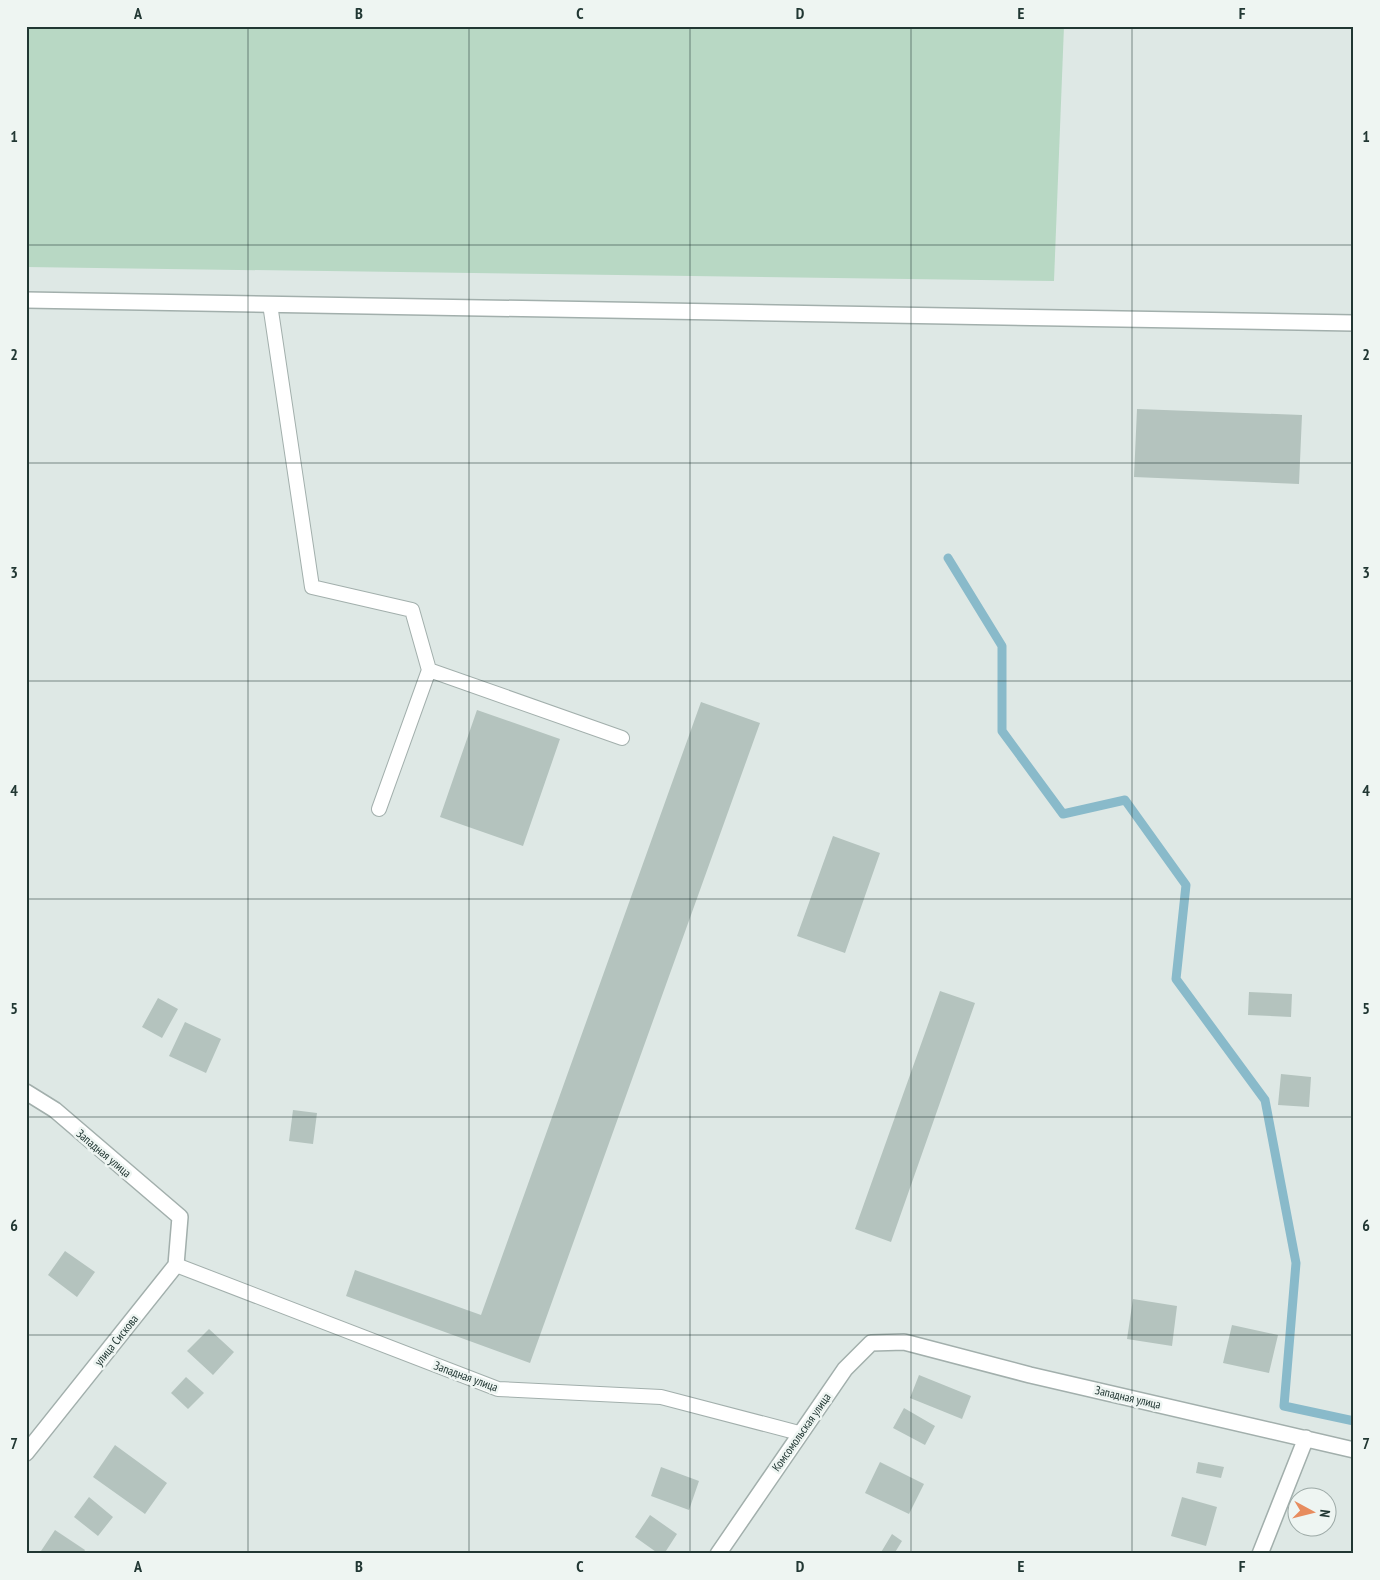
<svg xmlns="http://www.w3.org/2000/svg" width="1380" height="1580" font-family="'PT Sans Narrow',sans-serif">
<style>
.green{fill:#b8d8c4}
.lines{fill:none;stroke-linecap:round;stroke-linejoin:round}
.stream{stroke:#89baca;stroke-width:9}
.building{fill:#b4c3be}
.service-casing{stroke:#a2afac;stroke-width:16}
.minor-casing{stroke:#a2afac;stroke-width:18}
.tertiary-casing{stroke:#a2afac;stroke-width:18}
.service{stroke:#fff;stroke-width:14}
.minor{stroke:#fff;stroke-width:15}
.tertiary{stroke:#fff;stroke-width:15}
.grid{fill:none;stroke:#213733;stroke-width:1;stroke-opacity:0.55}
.labels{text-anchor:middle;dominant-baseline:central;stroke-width:5;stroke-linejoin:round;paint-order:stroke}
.street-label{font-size:12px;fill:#213733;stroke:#eef5f2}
.neatline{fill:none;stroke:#213733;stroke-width:2}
.grid-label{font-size:16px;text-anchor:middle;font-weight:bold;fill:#213733}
</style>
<rect width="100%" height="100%" fill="#dee8e5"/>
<path class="green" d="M26 26H1064L1054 281 26 267Z"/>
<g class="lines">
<path class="stream" d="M948 558 1002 646V731L1063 814 1125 800 1186 885 1176 979 1265 1100 1296 1263 1284 1406 1354 1421"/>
</g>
<path class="building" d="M1137 409 1302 415 1299 484 1134 477Z
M701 702 760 723 530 1363 346 1296 355 1270 481 1315Z
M477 710 560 739 523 846 440 817Z
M833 836 880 853 845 953 797 936Z
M940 991 975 1003 891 1242 855 1229Z
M1249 992 1292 994 1291 1017 1248 1015Z
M158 998 178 1009 162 1038 142 1027Z
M185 1022 221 1039 206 1073 169 1056Z
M1281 1074 1311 1077 1309 1107 1278 1105Z
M293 1110 317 1113 313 1144 289 1141Z
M65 1251 95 1272 77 1297 48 1275Z
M1133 1299 1177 1306 1172 1346 1127 1339Z
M1232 1325 1278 1335 1269 1373 1223 1363Z
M209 1329 234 1352 213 1375 187 1351Z
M919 1375 971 1396 962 1419 910 1398Z
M186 1377 204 1393 188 1409 171 1393Z
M904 1408 935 1426 925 1445 893 1428Z
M115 1445 167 1483 145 1514 93 1477Z
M880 1462 924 1484 909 1514 865 1493Z
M1198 1462 1224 1467 1221 1478 1196 1473Z
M661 1467 699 1481 689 1510 651 1496Z
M89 1497 113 1517 98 1536 74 1517Z
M1182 1497 1217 1507 1206 1546 1171 1536Z
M650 1515 677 1534 664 1554H659L635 1537Z
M55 1530 85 1550 83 1554H39Z
M892 1534 902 1541 894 1554H880Z"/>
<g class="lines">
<defs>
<path id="service" d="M270 304 312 587 412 610 429 670 622 738
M379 809 429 670
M176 1265 498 1389 661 1397 799 1433"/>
<path id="minor" d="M26 1092 55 1110 180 1217 176 1265 26 1453
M718 1554 845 1369 871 1343 904 1342 1030 1375 1354 1450
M1260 1554 1306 1438"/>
<path id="tertiary" d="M26 300 1354 323"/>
</defs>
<use href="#service" class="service-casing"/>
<use href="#minor" class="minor-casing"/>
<use href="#tertiary" class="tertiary-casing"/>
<use href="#service" class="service"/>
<use href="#minor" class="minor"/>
<use href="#tertiary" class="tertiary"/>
</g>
<path class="grid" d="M248 26V1554M469 26V1554M690 26V1554M911 26V1554M1132 26V1554M26 245H1354M26 463H1354M26 681H1354M26 899H1354M26 1117H1354M26 1335H1354"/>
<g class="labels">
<g class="street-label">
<text transform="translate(104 1153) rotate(40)">Западная улица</text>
<text transform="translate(116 1340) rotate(-51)">улица Сискова</text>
<text transform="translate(466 1376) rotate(20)">Западная улица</text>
<text transform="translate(1128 1397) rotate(13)">Западная улица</text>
<text transform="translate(801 1432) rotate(-55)">Комсомольская улица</text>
</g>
</g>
<rect width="1380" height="1580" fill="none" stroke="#eef5f2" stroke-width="55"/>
<g transform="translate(1312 1512) rotate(97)"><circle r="24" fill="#eef5f2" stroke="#9ca9a6"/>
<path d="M0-4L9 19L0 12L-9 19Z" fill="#e78c5e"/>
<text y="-8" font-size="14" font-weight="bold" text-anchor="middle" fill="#213733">N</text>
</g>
<rect x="28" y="28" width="1324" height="1524" class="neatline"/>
<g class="grid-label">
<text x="138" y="19">A</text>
<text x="359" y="19">B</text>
<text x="580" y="19">C</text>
<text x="800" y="19">D</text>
<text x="1021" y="19">E</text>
<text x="1242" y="19">F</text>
<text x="14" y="142">1</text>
<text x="1366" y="142">1</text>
<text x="14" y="360">2</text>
<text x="1366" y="360">2</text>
<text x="14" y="578">3</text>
<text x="1366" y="578">3</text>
<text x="14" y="796">4</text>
<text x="1366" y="796">4</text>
<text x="14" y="1014">5</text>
<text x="1366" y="1014">5</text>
<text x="14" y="1231">6</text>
<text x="1366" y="1231">6</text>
<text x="14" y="1449">7</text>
<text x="1366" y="1449">7</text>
<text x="138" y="1572">A</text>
<text x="359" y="1572">B</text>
<text x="580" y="1572">C</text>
<text x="800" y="1572">D</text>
<text x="1021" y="1572">E</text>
<text x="1242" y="1572">F</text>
</g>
</svg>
